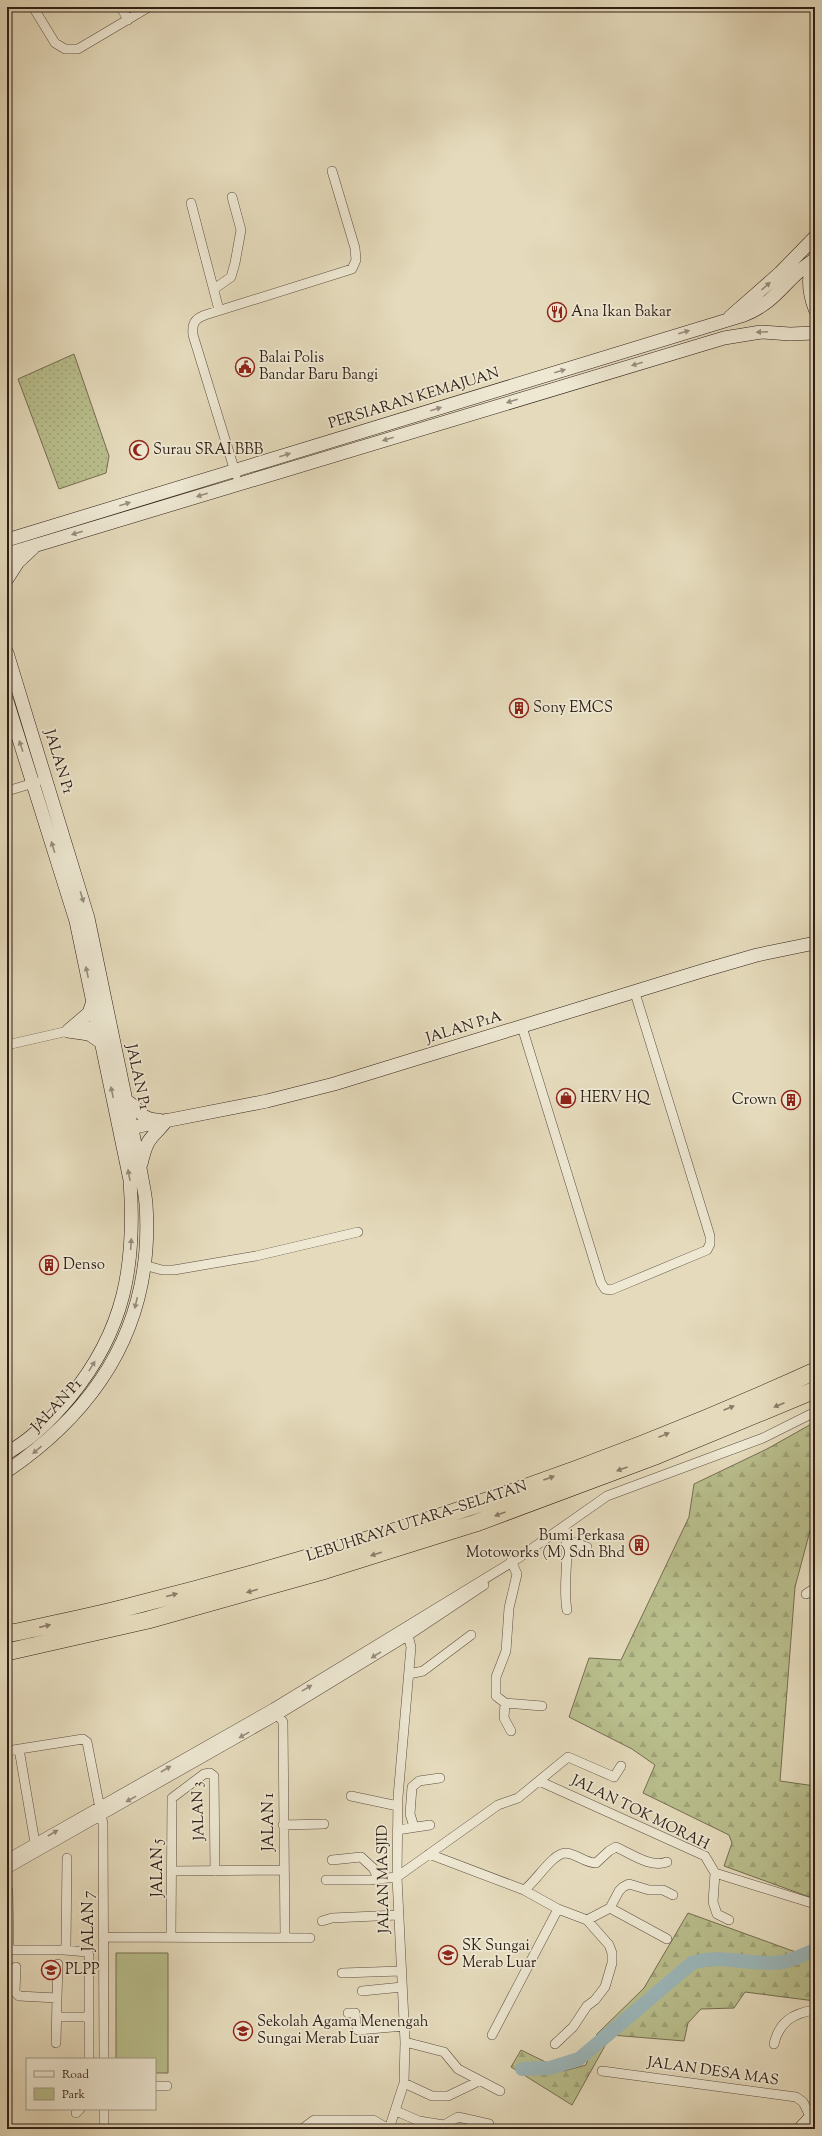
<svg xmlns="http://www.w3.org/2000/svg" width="822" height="2136" font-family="'Sorts Mill Goudy',serif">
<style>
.grass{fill:url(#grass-dots);stroke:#746e52}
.forest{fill:url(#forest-firs);stroke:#746e52}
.park{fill:#b9bf8d;stroke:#746e52}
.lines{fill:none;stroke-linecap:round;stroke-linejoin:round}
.canal{stroke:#9bb8bc;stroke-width:8}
.river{stroke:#9bb8bc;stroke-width:14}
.street-casing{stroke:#5c4d40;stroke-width:10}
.secondary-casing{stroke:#2f1e16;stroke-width:14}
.highway-casing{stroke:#2f1e16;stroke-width:18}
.street{stroke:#eee8d3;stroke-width:9}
.secondary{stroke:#eee8d3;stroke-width:13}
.highway{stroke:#e5dbbc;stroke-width:17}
.oneway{fill:#988d7e}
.oneway2{fill:#8a7c69}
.labels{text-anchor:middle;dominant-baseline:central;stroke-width:3.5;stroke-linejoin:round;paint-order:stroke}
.poi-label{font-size:15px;fill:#2f1e16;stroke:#eee8d3;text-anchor:start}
.street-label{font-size:15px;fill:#2f1e16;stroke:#eee8d3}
</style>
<defs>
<pattern id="grass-dots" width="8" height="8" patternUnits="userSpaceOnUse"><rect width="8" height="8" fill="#b9bf8d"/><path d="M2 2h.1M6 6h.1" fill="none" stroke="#9fa479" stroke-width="1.8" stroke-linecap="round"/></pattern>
<pattern id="forest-firs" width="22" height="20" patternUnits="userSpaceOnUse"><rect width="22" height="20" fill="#b9bf8d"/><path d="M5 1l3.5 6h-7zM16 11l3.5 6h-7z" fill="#9fa479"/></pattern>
</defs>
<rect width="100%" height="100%" fill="#e5dbbc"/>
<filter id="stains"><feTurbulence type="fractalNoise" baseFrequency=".005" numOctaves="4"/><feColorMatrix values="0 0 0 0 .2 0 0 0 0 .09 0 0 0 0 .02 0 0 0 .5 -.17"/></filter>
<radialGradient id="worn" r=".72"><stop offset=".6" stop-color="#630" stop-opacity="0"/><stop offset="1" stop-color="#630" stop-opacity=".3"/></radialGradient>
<path class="grass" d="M74 354 109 456 106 473 59 489 18 379Z"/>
<path class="forest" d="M815 1422V1512L795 1587 780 1781 815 1786V1899L724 1866 732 1843 729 1835 643 1793 655 1765 632 1749 569 1717 589 1658 621 1660 689 1517 694 1484 767 1449Z
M688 1913 815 1959V2001L745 1992 734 2008 701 2009 688 2023 684 2041 611 2035 572 2105 511 2067 521 2050 564 2071 586 2065 597 2034 644 1988Z"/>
<path class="park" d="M116 1953H168V2073H155V2059H116Z"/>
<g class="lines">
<path class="canal" d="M355 2129 359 2124"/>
<path class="river" d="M522 2069 550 2068 579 2059 692 1963C724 1953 752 1967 783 1962 794 1960 805 1954 815 1950"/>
<defs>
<path id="street" d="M33 7 55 43 65 49H78L149 7
M121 7 128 20
M191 203 219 310
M214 289 231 277 235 263 241 230 232 197
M236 475 193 335C192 324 194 319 205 315L352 269 356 260 355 248 332 171
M7 791 37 782
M522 1027 601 1283 605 1289 611 1290 707 1250 710 1244V1236L635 993
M7 1045 103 1023
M144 1265 162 1270H174L256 1256 358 1232
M564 1528C571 1554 562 1583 567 1610
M566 1540 587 1547
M511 1561 517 1574 509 1608 506 1651 496 1677V1696L505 1703 542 1706
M806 1594 815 1588
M409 1674 423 1671 471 1635
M505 1703 504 1718 511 1731
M276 1712 283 1722 285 1938
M19 1749 35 1843
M7 1751 83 1739 87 1742 103 1824 104 2059
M539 1781 705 1856 715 1873 815 1904
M351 1796 398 1806
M283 1825 324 1824
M414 1827 410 1814 412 1787 419 1781 440 1778
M397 1830 430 1825
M429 1854 524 1890 558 1909 587 1920 609 1945 612 1953V1963L605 1987 595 2000 587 2006 573 2027 555 2044
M7 1859 273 1708 517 1559 607 1496 763 1438 815 1412
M332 1860 361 1857 373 1868 379 1879
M7 1869 278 1715 409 1635 484 1585
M172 1871 284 1870
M715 1873 713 1902 717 1914 729 1920
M326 1880H369L397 1877 498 1805 518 1798 568 1757 614 1777 621 1766
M8 1890 9 1950
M524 1890C536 1882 552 1853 566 1853 577 1854 585 1863 596 1863L609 1851 616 1847C632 1854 650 1868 667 1862
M610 1908 667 1939
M587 1920 610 1908 619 1891 623 1887 629 1884 649 1890H663L673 1895
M322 1921 332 1918 398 1915
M103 1937 310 1938
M171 1937 172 1798 204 1774 210 1773 214 1776 215 1871
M7 1950H64L66 1946 67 1858
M64 1950 88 1952 89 1956V2059
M16 1967 15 1992 19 1996 57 1998 58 1964
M342 1973 401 1971
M362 1991 402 1987
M348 2013H355L356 2025 358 2030 404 2026
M57 2017H89
M492 2035 558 1909
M405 2042 444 2052 458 2069 500 2091
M56 2043 57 1998
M774 2044C779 2022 793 2013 815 2010
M602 2071 796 2097 803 2102 810 2116
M404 2083 432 2096H448L475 2083
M155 2086H167
M396 2111 419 2121 444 2125 458 2117 489 2124
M76 2113 80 2109
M104 2129V2109
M302 2129 314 2120H373L389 2129
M389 2129 404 2083 405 2042 397 1877 398 1797 411 1647 407 1631"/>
<path id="secondary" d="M815 258C807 274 809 293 815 309
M730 317 780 273 815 237
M7 540 744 315C779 301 785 278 814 260
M7 554 724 338 761 332 790 334 815 333
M7 579 18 562 33 548
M7 653 88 918 140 1168C142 1180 145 1192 146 1204 154 1320 101 1407 7 1471
M7 701 76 921 130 1180C136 1265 125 1330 70 1397 52 1419 32 1439 7 1453
M68 1031 89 1013 93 1001
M68 1031 89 1034 101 1042
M126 1101C140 1107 140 1121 159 1120
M124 1129 267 1101 334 1084 705 970 757 955 815 943
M141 1164C148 1135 150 1141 167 1120
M800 2129 815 2113"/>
<path id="highway" d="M7 1634C49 1625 91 1617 132 1606 365 1547 596 1471 815 1371
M7 1652 148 1620 326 1570 476 1523 658 1455 815 1390"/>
</defs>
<use href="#street" class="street-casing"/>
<use href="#secondary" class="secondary-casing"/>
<use href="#highway" class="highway-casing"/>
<use href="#street" class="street"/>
<use href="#secondary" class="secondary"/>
<use href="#highway" class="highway"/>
</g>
<defs><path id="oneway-solid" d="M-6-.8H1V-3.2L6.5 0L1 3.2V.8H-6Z"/></defs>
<g class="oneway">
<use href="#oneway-solid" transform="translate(766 286) rotate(-41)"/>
<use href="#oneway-solid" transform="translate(684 332) rotate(-16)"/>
<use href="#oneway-solid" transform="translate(762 332) rotate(178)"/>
<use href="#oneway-solid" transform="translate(637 364) rotate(164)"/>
<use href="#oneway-solid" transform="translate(560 371) rotate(-16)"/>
<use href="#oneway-solid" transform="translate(512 401) rotate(163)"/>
<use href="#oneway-solid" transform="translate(436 409) rotate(-17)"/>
<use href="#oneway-solid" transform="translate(388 439) rotate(163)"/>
<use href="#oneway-solid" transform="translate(285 455) rotate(-17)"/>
<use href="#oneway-solid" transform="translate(202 495) rotate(163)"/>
<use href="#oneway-solid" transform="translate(125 504) rotate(-17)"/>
<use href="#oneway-solid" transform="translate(77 533) rotate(163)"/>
<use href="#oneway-solid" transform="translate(21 746) rotate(-108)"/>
<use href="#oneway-solid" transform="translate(53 847) rotate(-107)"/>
<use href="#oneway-solid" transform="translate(82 897) rotate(73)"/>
<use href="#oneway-solid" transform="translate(87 972) rotate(-102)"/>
<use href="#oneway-solid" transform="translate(112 1092) rotate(-102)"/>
<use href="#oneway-solid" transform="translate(129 1175) rotate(-100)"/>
<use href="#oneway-solid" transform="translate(131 1244) rotate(-86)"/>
<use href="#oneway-solid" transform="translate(136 1303) rotate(103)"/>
<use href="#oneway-solid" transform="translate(92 1366) rotate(-58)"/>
<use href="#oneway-solid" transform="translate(37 1450) rotate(139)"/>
<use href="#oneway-solid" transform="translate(376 1655) rotate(148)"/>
<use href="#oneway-solid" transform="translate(307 1688) rotate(-31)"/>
<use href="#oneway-solid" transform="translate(244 1735) rotate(151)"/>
<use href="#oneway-solid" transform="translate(166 1769) rotate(-30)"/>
<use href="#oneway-solid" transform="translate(131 1799) rotate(151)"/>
<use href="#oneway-solid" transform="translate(53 1833) rotate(-30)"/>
</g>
<g class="oneway2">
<use href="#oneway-solid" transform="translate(779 1405) rotate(157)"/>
<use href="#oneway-solid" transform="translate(729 1408) rotate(-23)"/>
<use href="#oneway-solid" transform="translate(664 1435) rotate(-22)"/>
<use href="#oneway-solid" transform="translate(622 1469) rotate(160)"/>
<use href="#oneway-solid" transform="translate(549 1478) rotate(-20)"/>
<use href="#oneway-solid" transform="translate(500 1514) rotate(160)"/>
<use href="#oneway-solid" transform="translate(376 1554) rotate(163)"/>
<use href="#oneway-solid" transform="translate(252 1591) rotate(164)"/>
<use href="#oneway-solid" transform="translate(172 1595) rotate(-15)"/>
<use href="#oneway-solid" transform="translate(45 1626) rotate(-13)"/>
</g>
<defs>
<symbol id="restaurant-ring" viewBox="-11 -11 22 22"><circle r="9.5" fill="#eee8d3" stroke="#8f2418" stroke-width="1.5"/><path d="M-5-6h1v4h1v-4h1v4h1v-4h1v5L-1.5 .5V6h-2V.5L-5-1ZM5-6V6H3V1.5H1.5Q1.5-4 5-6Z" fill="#8f2418"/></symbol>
<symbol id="civic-ring" viewBox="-11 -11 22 22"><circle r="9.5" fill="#eee8d3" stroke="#8f2418" stroke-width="1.5"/><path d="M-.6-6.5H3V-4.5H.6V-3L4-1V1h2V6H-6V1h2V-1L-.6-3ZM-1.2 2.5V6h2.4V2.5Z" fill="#8f2418"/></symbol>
<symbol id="mosque-ring" viewBox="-11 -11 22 22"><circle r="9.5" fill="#eee8d3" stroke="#8f2418" stroke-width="1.5"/><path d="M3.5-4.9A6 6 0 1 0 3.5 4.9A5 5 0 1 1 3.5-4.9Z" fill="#8f2418"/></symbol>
<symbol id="building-ring" viewBox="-11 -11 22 22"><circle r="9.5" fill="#eee8d3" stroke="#8f2418" stroke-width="1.5"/><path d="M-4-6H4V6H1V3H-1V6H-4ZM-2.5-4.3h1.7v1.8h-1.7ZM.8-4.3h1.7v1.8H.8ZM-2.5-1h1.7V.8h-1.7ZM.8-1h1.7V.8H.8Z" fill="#8f2418"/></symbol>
<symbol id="shop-ring" viewBox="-11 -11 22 22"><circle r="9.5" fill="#eee8d3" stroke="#8f2418" stroke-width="1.5"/><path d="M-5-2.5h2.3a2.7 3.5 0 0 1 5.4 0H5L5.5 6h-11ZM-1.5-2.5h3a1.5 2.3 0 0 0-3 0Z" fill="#8f2418"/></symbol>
<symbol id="school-ring" viewBox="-11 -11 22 22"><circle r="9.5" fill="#eee8d3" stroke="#8f2418" stroke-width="1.5"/><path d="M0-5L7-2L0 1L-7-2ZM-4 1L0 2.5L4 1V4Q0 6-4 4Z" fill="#8f2418"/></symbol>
</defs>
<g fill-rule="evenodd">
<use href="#restaurant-ring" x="546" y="301" width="22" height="22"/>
<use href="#civic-ring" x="234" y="356" width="22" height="22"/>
<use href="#mosque-ring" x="128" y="439" width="22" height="22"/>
<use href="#building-ring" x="508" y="697" width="22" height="22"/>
<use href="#shop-ring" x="555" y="1087" width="22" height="22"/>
<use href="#building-ring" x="780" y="1089" width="22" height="22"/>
<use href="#building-ring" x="38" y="1254" width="22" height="22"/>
<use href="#building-ring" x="628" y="1534" width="22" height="22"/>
<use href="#school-ring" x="437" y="1944" width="22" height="22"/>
<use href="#school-ring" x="40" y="1959" width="22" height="22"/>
<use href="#school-ring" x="232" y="2020" width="22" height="22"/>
</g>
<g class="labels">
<g class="poi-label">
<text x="571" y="312">Ana Ikan Bakar</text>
<text x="259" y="358">Balai Polis<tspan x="259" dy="17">Bandar Baru Bangi</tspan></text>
<text x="153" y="450">Surau SRAI BBB</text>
<text x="533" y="708">Sony EMCS</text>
<text x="580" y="1098">HERV HQ</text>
<text x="777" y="1100" text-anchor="end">Crown</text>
<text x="63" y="1265">Denso</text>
<text x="625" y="1536" text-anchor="end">Bumi Perkasa<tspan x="625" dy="17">Motoworks (M) Sdn Bhd</tspan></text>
<text x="462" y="1946">SK Sungai<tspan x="462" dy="17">Merab Luar</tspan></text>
<text x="65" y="1970">PLPP</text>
<text x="257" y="2022">Sekolah Agama Menengah<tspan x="257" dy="17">Sungai Merab Luar</tspan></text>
</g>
<g class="street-label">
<text transform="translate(414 399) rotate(-17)">PERSIARAN KEMAJUAN</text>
<text transform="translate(58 762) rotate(73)">JALAN P1</text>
<text transform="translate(464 1028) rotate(-17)">JALAN P1A</text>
<text transform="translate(137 1077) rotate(78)">JALAN P1</text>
<text transform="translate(57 1406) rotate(-47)">JALAN P1</text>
<text transform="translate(417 1522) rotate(-18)">LEBUHRAYA UTARA–SELATAN</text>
<text transform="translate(199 1811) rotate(-92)">JALAN 3</text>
<text transform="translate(640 1813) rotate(26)">JALAN TOK MORAH</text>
<text transform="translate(269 1822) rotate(-90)">JALAN 1</text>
<text transform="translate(158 1868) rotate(-90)">JALAN 5</text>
<text transform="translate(384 1879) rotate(-91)">JALAN MASJID</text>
<text transform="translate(89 1921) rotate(-90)">JALAN 7</text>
<text transform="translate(713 2072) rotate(8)">JALAN DESA MAS</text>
</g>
</g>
<rect width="822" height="2136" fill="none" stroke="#e5dbbc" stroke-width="24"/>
<rect x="8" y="8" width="806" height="2120" fill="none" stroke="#2f1e16" stroke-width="2"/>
<rect x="12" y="12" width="798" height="2112" fill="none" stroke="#2f1e16"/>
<rect x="26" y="2058" width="130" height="52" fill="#eee8d3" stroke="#a29787"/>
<rect x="34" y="2071" width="20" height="6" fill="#eee8d3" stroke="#a29787"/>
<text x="62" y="2078" font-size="12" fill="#2f1e16">Road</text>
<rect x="34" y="2088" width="20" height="12" fill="#b9bf8d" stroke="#a29787"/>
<text x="62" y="2098" font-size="12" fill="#2f1e16">Park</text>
<rect width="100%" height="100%" filter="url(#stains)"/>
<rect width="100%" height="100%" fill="url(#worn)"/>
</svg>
